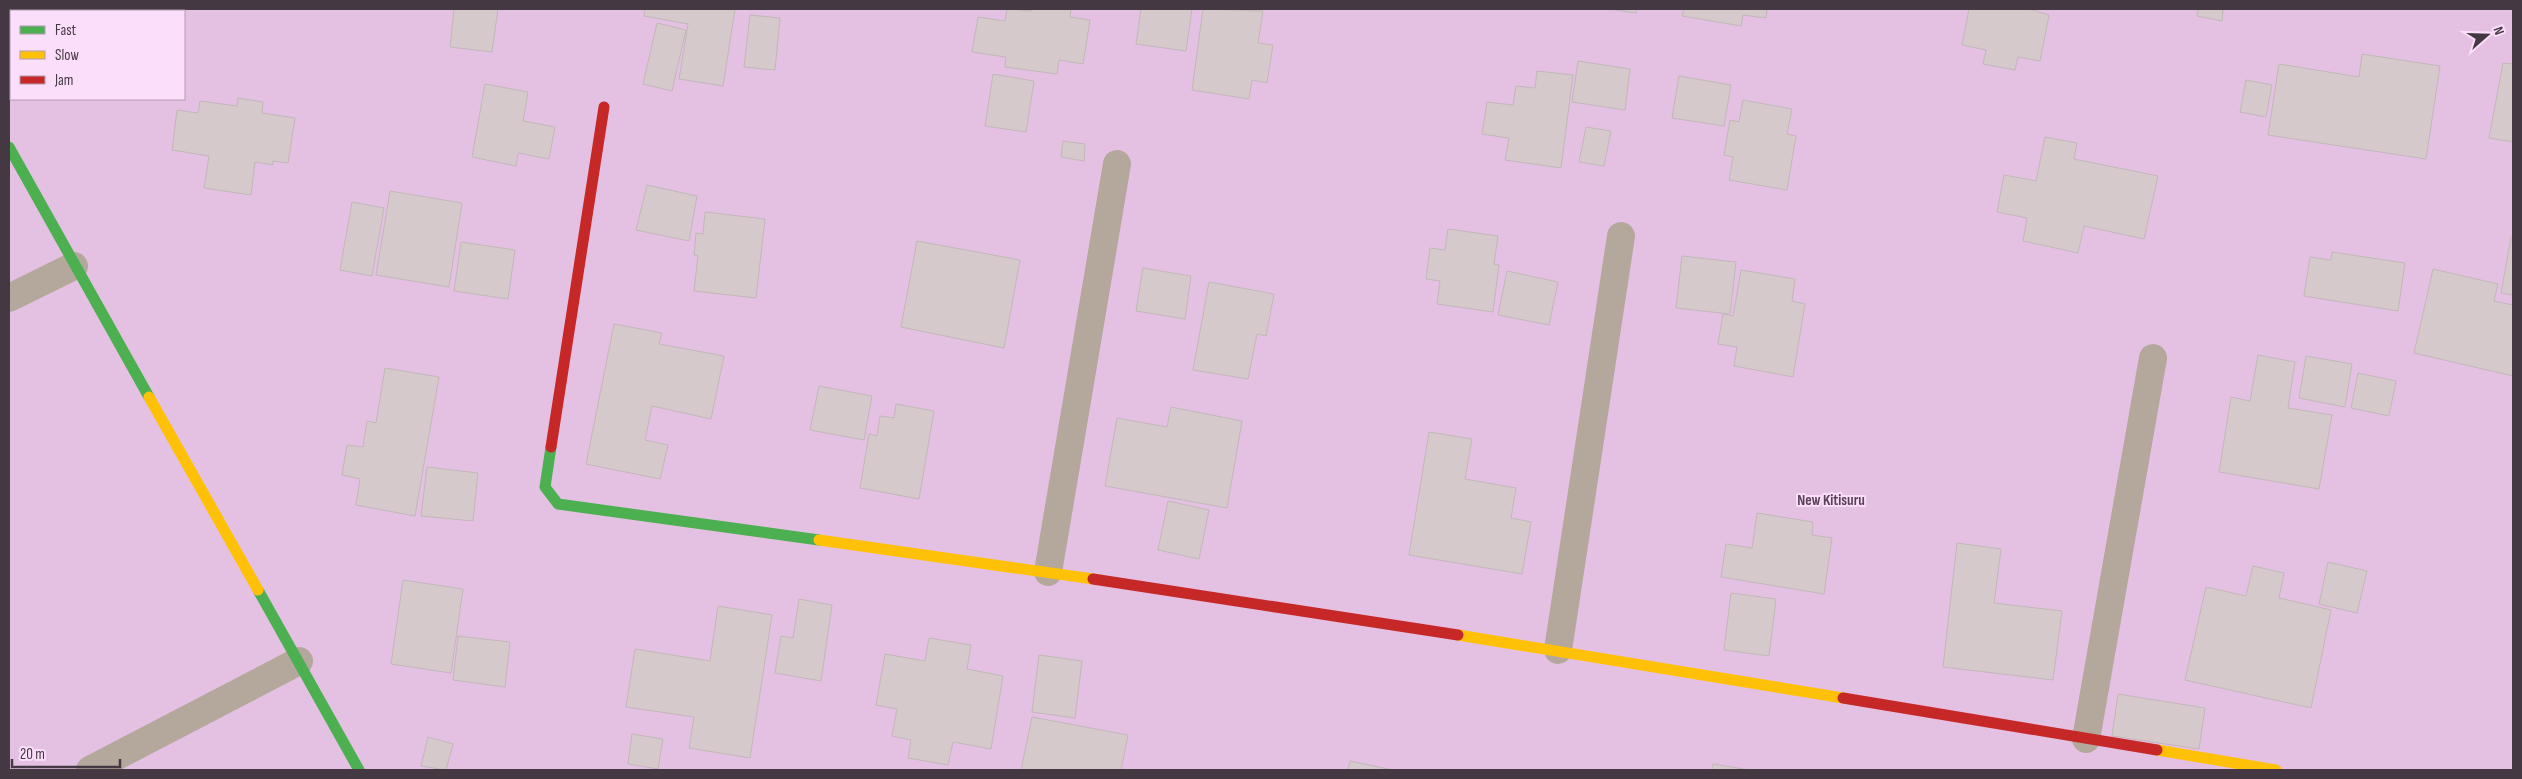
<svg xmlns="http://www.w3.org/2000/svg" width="2522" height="779" font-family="'Sofia Sans Condensed',sans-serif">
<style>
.green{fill:#e4c1e3;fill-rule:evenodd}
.building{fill:#d5c9cb;stroke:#c2b7b9}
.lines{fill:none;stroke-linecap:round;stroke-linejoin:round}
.street{stroke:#b4a79c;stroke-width:28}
.fast{stroke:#4caf50;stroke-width:11}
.slow{stroke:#ffc107;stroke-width:11}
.jam{stroke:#c62828;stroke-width:11}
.labels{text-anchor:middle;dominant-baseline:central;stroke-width:4;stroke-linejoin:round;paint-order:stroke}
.neighbourhood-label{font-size:15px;font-weight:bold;fill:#594158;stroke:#fbdefa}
</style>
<rect width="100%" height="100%" fill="#f5e4f4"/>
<path class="green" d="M9 9H2513V770H9ZM11 11H184V99H11Z"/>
<path class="building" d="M454 9H498L492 52 450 47Z
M645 9H735L723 86 679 79 688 24 644 16Z
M1007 9 1031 11 1032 9H1071L1070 17 1090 20 1083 64 1059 60 1057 74 1005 67 1006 57 972 52 978 17 1005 21Z
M1141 9H1192L1186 51 1136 44Z
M1203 9 1263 11 1258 43 1273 45 1267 83 1252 80 1249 99 1192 90Z
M1610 9H1636V13Z
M1684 9H1767L1766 18 1743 15 1741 26 1682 16Z
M1969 9H2029L2049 15 2040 61 2018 57 2015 70 1983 64 1986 50 1962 45Z
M2198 9H2223L2222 21 2197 16Z
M750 15 780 18 775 70 744 67Z
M657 23 686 30 672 91 643 84Z
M2362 54 2440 66 2426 159 2268 135 2279 64 2359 77Z
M1578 61 1630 69 1625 110 1572 102Z
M2503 63 2513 64V142L2489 138Z
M1537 71 1573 75 1561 168 1505 160 1509 138 1482 134 1487 102 1513 105 1516 86 1535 88Z
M993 74 1034 81 1026 132 985 126Z
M1679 76 1731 85 1724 126 1672 118Z
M2246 80 2272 85 2266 117 2240 112Z
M485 84 528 92 523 121 555 127 549 159 518 153 516 166 472 157Z
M238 98 263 102 262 113 295 118 288 163 273 161V165L255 162 251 195 204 188 209 156 172 150 177 110 198 113 200 101 237 106Z
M1743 100 1792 109 1787 134 1796 136 1787 190 1729 180 1733 157 1724 155 1730 120 1739 122Z
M1586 127 1611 131 1604 166 1579 162Z
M2045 137 2077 143 2074 159 2158 176 2144 239 2084 226 2078 253 2023 241 2027 218 1997 212 2004 175 2036 181Z
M1063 141 1085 144 1084 161 1061 157Z
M647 185 697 196 689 241 636 230Z
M390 191 462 203 449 287 376 275Z
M352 202 384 208 372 276 340 270Z
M705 212 765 219 756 298 694 291 698 256 694 255 696 233 703 234Z
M1448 229 1498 236 1494 264 1499 265 1493 312 1437 304 1440 281 1426 279 1430 248 1445 250Z
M2511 237H2513V295L2501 293Z
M917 241 1020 260 1004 348 901 327Z
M461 242 515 250 508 299 454 291Z
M2332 252 2405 263 2398 311 2304 296 2310 257 2331 260Z
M1682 256 1736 262 1730 314 1676 308Z
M1143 268 1191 276 1185 319 1136 311Z
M2433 269 2498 284 2494 301 2513 305V376L2414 353Z
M1741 270 1795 279 1792 301 1805 304 1793 377 1734 366 1737 347 1718 344 1723 314 1733 316Z
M1507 271 1558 282 1549 325 1498 315Z
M1209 282 1274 294 1266 336 1257 334 1248 379 1193 370Z
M614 324 662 333 659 344 724 356 711 419 652 406 645 440 668 445 660 479 586 464Z
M2258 355 2295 362 2288 408 2332 415 2319 489 2219 472 2231 397 2250 401Z
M2306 356 2352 364 2345 407 2299 398Z
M385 368 439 377 415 516 356 505 360 479 342 475 347 445 363 447 367 421 376 423Z
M2358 373 2396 381 2389 416 2351 408Z
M819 386 872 396 864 440 810 430Z
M896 404 934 411 919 499 860 488 869 434 877 436 880 416 894 418Z
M1171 407 1242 421 1227 508 1105 486 1117 418 1167 427Z
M1429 432 1472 439 1465 479 1516 488 1511 518 1531 522 1522 574 1409 555Z
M427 467 478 473 473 521 421 516Z
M1168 501 1209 510 1199 559 1158 550Z
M1757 513 1813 522 1812 535 1832 538 1824 594 1721 577 1726 544 1752 548Z
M1957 543 2001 549 1994 603 2062 611 2053 680 1943 667Z
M2328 562 2367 571 2357 613 2319 604Z
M2253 566 2284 573 2279 598 2331 610 2311 708 2185 680 2206 587 2246 596Z
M403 580 463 589 451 673 391 664Z
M1731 593 1776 599 1769 656 1724 650Z
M799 599 832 605 821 681 775 673 781 636 793 638Z
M718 606 772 615 750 758 689 748 694 717 626 707 635 649 710 661Z
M458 636 510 642 505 687 453 680Z
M929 638 971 645 967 669 1003 676 991 749 953 742 948 765 908 758 911 740 892 736 897 709 876 705 885 654 925 661Z
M1039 655 1082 661 1075 718 1032 712Z
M2118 694 2205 708 2199 749 2112 736Z
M1032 717 1128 735 1121 770H1021Z
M632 734 663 739 658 769 628 764Z
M428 737 453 744 446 770 421 766Z
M1350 761 1393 770H1348Z
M1713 764 1750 770H1712Z"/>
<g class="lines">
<path class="street" d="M9 298 74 266
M1048 572 1117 164
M1558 650 1621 236
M2086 739 2153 358
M90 770 299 661"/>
<path class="fast" d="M9 147 149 397
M551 447 545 487 558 504 819 540
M258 590 359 770"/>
<path class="slow" d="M149 397 258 590
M819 540 1093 579
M1458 635 1843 698
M2157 750 2276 770"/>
<path class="jam" d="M551 447 604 107
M1093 579 1458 635
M1843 698 2157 750"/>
</g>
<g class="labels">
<g class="neighbourhood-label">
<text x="1831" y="500">New Kitisuru</text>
</g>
</g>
<rect width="2522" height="779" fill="none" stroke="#443843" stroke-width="20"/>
<rect x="10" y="10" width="175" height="90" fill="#fbdefa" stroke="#b29cb1"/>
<rect x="20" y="26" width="25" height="8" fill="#4caf50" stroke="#b29cb1"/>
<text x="55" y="35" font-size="15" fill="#443843">Fast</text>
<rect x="20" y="51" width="25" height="8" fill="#ffc107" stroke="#b29cb1"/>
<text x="55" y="60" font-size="15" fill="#443843">Slow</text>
<rect x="20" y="76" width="25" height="8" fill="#c62828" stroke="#b29cb1"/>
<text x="55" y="85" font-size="15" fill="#443843">Jam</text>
<g transform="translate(2487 35) rotate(70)" stroke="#fbdefa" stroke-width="4" paint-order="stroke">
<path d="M0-4L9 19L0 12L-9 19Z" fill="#443843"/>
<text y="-8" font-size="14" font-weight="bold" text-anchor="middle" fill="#443843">N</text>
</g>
<path d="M12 759v8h108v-8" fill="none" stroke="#443843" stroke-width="2.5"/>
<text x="20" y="759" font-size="15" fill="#443843" stroke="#fbdefa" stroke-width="4" paint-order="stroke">20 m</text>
</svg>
